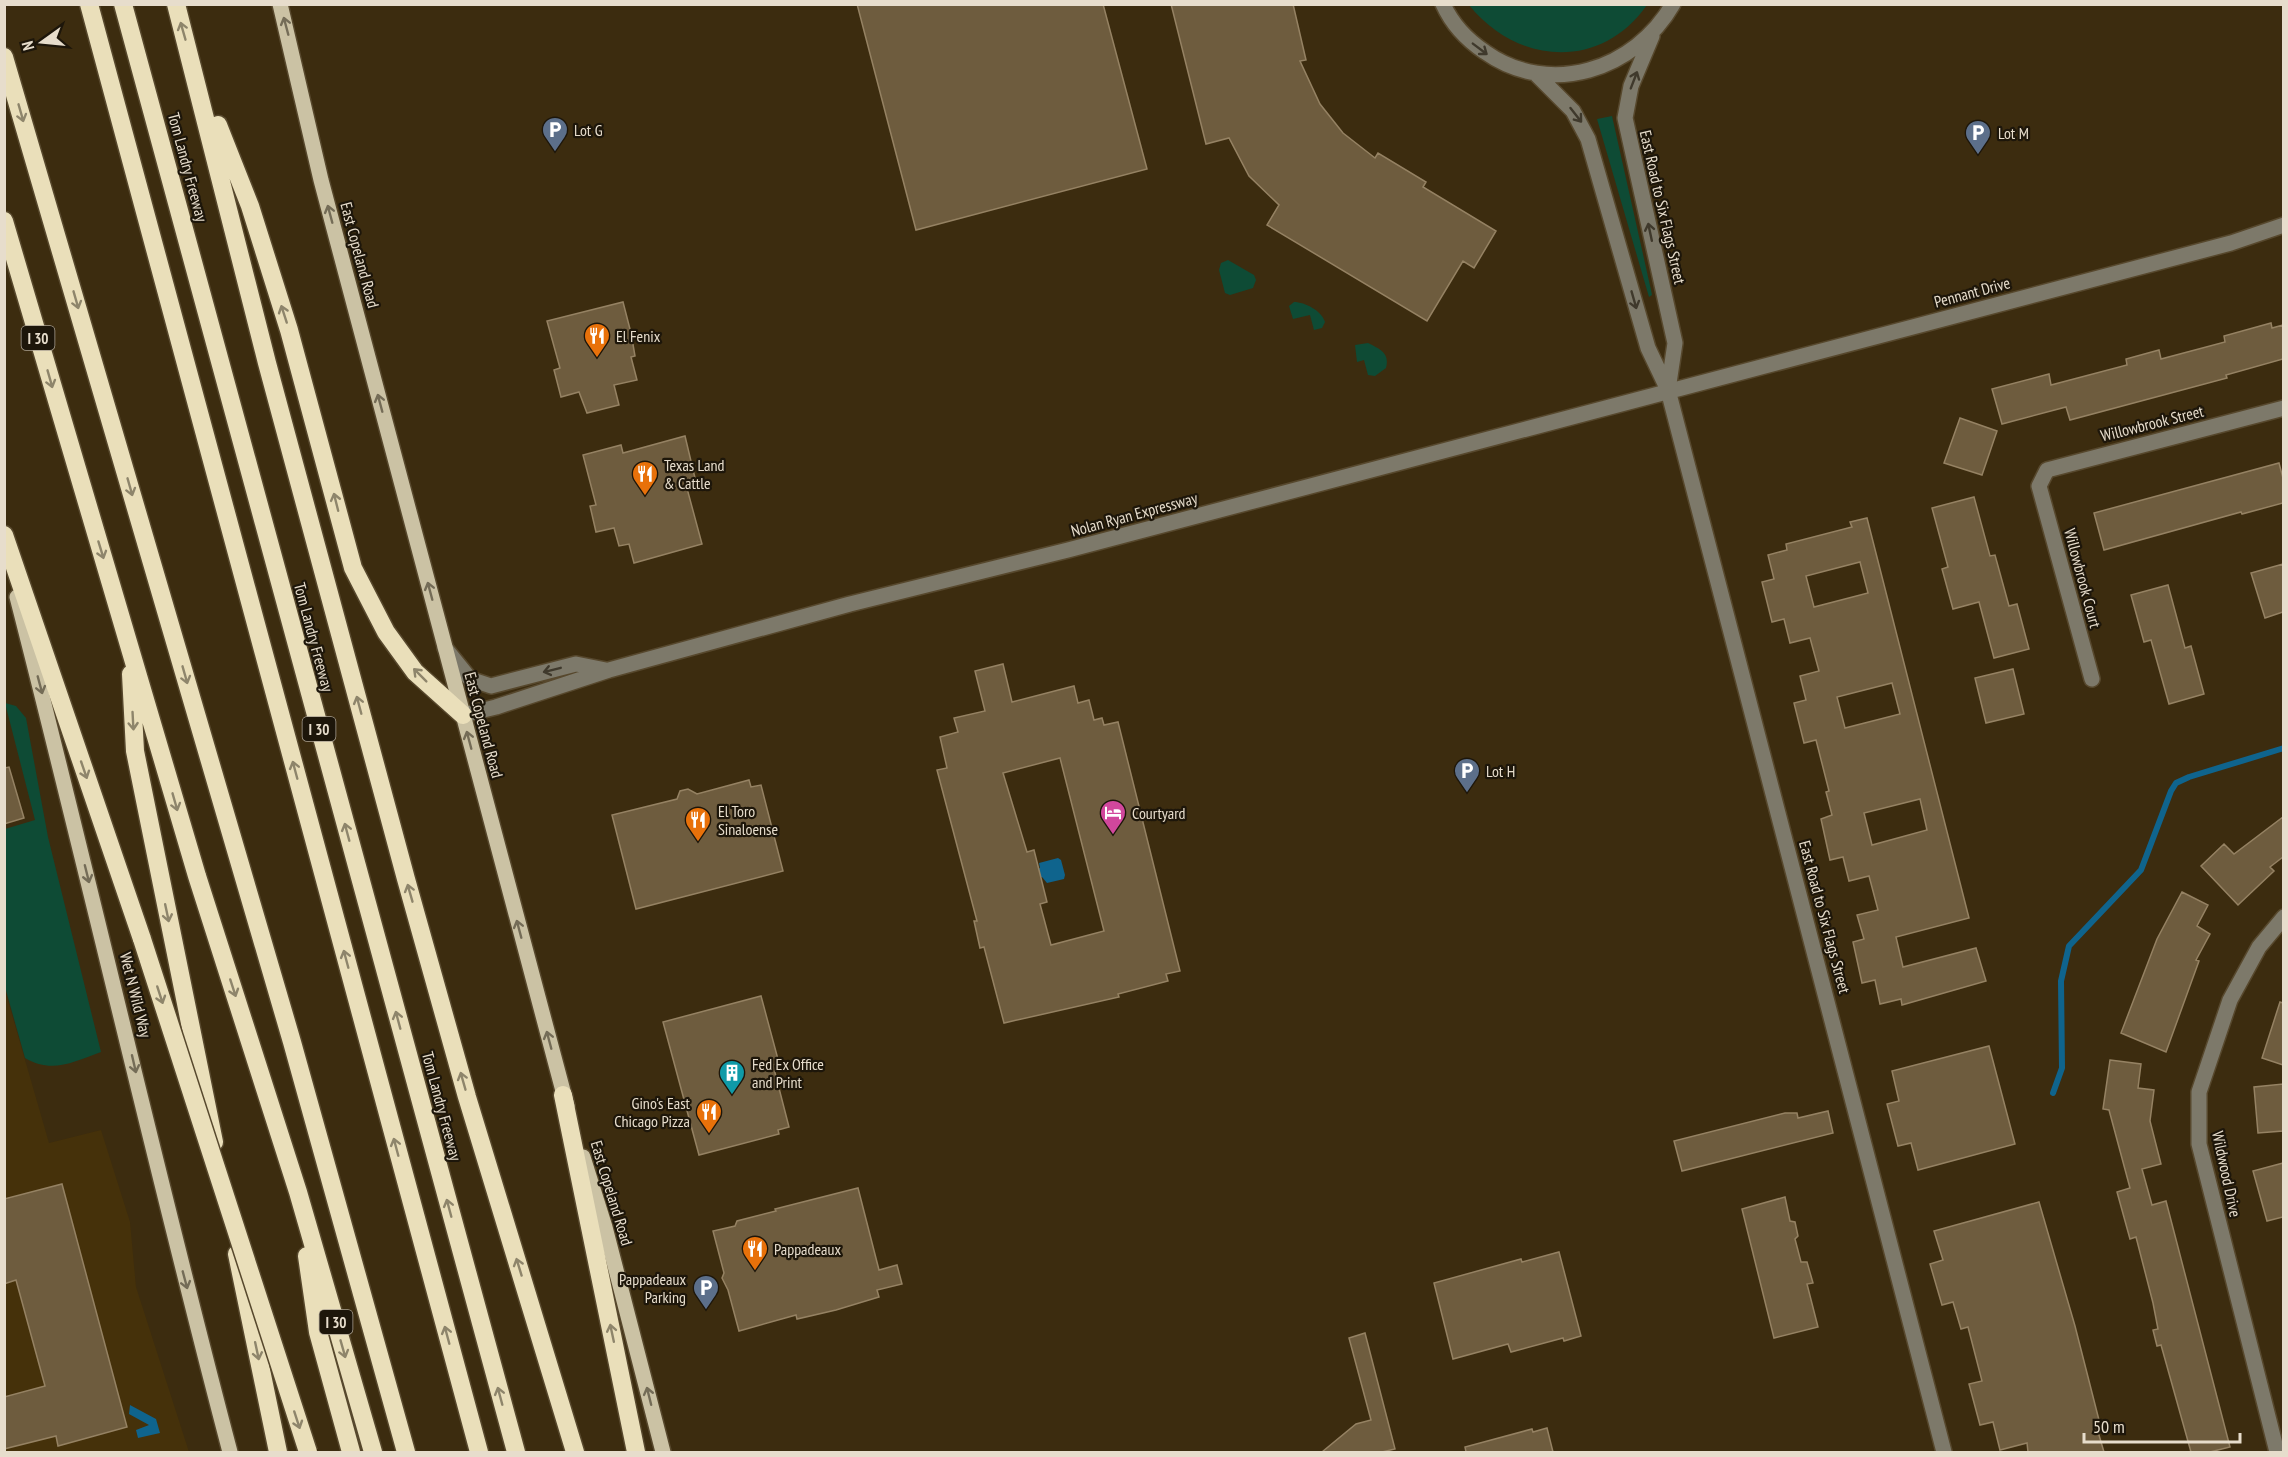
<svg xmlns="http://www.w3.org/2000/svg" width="2288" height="1457" font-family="'PT Sans Narrow',sans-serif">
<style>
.built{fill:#45310a}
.green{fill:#0e4b35}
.water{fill:#0f648d}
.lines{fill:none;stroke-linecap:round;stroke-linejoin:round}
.stream{stroke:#0f648d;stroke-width:6}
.building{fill:#6e5c3e;stroke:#958263;stroke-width:1.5;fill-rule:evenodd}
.minor-casing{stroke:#57482d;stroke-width:18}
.major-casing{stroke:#57482d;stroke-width:18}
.highway-casing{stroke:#57482d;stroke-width:21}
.minor{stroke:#7d796a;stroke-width:15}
.major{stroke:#cbc2a4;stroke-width:15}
.highway{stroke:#eadfba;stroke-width:18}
.highway-bridge-casing{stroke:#57482d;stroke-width:21;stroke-linecap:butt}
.highway-bridge{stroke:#eadfba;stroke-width:18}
.oneway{stroke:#746c57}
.oneway2{stroke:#8e856b}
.oneway3{stroke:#3f392c}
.labels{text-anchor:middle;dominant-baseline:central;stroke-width:4.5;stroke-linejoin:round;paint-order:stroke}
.shield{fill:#1d160a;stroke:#aaa192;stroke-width:1.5}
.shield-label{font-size:15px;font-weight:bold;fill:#e7ddcc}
.poi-label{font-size:16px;fill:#e7ddcc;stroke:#1d160a;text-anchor:start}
.street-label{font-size:16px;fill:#e7ddcc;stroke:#1d160a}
</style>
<rect width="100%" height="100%" fill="#3c2c0f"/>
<path class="built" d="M4 987 49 1143 101 1130 130 1222 136 1287 189 1452H5Z"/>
<path class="green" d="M1469 5H1647C1601 71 1517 65 1469 5Z
M1612 116 1651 290 1652 295 1649 297 1597 119Z
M1228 260 1254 275 1256 280 1253 288 1230 295 1225 293 1219 270 1221 263Z
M1294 302C1305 302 1322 311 1325 322L1322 328 1314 330 1310 315 1293 319 1289 306Z
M1368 343C1380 349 1390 353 1386 368L1375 376 1368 375 1364 360 1357 362 1355 345Z
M5 703 16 706 26 718 48 837 101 1052C73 1062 52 1074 25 1058L5 987V829L35 820Z"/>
<path class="water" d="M1058 858 1061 860 1065 875 1064 879 1047 883 1042 877 1039 878 1037 869 1040 868 1039 863Z
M130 1405 156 1419 160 1433 138 1438 136 1430 149 1425 129 1414Z"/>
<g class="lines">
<path class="stream" d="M2053 1093 2062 1068 2061 981 2069 946 2141 870 2171 791 2176 783 2189 777 2284 748"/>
</g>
<path class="building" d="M857 4H1103L1147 169 916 230Z
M1171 4H1293L1306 60 1300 61 1320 104 1343 133 1375 158 1378 153 1426 182 1423 187 1496 231 1474 268 1463 261 1427 321 1267 225 1279 205 1249 176 1229 138 1206 144Z
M623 302 631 333 635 356 631 357 637 380 614 385 619 405 587 413 579 392 561 397 554 370 560 368 547 321Z
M2271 323 2272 328 2283 325V359L2226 375 2227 378 2070 420 2066 407 2002 424 1992 389 2049 374 2051 385 2127 365 2126 359 2159 350 2161 359 2225 342 2224 336Z
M1960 418 1997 431 1982 475 1944 463Z
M685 436 695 478 685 481 702 544 634 563 629 544 619 546 614 528 596 532 590 506 596 505 583 455 621 445 623 453Z
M2279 463 2283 478V503L2242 514 2241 512 2104 550 2094 513Z
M1974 497 1990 556 1995 555 2009 606 2017 604 2029 649 1994 658 1979 602 1953 609 1942 569 1948 567 1932 508Z
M1867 518 1969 918 1896 937 1903 967 1976 948 1986 981 1902 1005 1901 999 1880 1004 1875 980 1862 983 1853 942 1864 939 1857 915 1878 910 1869 876 1849 881 1843 857 1830 860 1821 819 1832 815 1826 792 1829 791 1816 740 1804 743 1794 703 1806 700 1800 676 1819 671 1810 638 1790 643 1784 619 1772 622 1762 582 1774 579 1768 555 1787 550 1786 544 1852 527 1850 522ZM1860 562 1868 593 1814 607 1806 576ZM1892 683 1900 714 1845 728 1837 697ZM1920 799 1927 830 1872 845 1864 813Z
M2283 564V612L2265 618 2251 573Z
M2168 585 2185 648 2191 646 2204 694 2169 704 2151 640 2144 642 2131 595Z
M1003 664 1012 702 1074 686 1078 703 1089 700 1094 720 1102 718 1104 725 1118 722 1180 971 1166 974 1168 981 1118 994 1119 997 1004 1023 984 947 980 948 974 921H977L937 770 947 768 940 737 958 732 954 718 985 711 975 671ZM1060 758 1104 931 1051 945 1040 904 1047 902 1034 850 1027 852 1003 773Z
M2013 669 2024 714 1986 723 1975 678Z
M9 767 24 818 4 824V768Z
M749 780 751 787 761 785 783 871 636 909 612 815 677 799 680 791 688 789 697 794Z
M2283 817V857L2270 867 2274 871 2238 905 2201 866 2224 844 2234 854Z
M2182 892 2208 905 2197 926 2210 934 2196 960 2199 961 2166 1052 2121 1033 2157 939Z
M761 996 779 1063 773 1065 789 1127 778 1130 779 1134 699 1155 663 1022Z
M2280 1002 2283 1003V1065L2262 1058Z
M1989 1046 2015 1144 1918 1170 1911 1143 1898 1146 1887 1104 1899 1101 1892 1071Z
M2110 1060 2141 1064 2138 1088 2154 1090 2150 1121 2161 1164 2142 1169 2152 1205 2166 1201 2230 1447 2210 1452H2191L2161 1345 2157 1346 2153 1330 2158 1329 2153 1303 2136 1237 2130 1239 2117 1192 2130 1188 2109 1110 2103 1109Z
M2283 1084V1131L2258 1133 2254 1087Z
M1828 1111 1833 1133 1682 1171 1674 1141 1785 1113H1797L1798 1118Z
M2283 1163V1217L2267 1221 2253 1171Z
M62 1184 127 1427 58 1446 56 1436 4 1449V1397L45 1386 16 1280 4 1284V1199Z
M858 1188 879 1270 897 1265 902 1284 877 1290 879 1297 836 1310 797 1319 796 1315 739 1331 728 1290 722 1278 724 1273 713 1231 735 1226 737 1221 776 1211 775 1209Z
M1785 1197 1790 1221 1795 1222 1798 1236 1795 1239 1801 1262H1807L1813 1283 1807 1284 1818 1327 1774 1338 1742 1209Z
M2039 1202 2075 1326 2100 1424 2096 1425 2104 1452H2028L2027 1443 2000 1450 1993 1422 1980 1425 1969 1384 1982 1381 1968 1327 1961 1329 1953 1302 1942 1305 1930 1264 1943 1260 1934 1231Z
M1559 1252 1581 1336 1564 1341 1563 1338 1511 1352 1508 1344 1453 1359 1434 1283 1521 1259 1522 1262Z
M1365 1333 1395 1449 1382 1452H1322L1356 1424 1371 1420 1349 1338Z
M1547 1428 1553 1452H1466L1465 1447 1532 1429 1533 1432Z"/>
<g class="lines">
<defs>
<path id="minor" d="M1443 4C1452 24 1467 40 1485 52 1550 98 1635 70 1673 4
M1652 36 1631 86 1625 118 1675 343 1668 390
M1535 73 1573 111 1588 139 1648 348 1668 390 1944 1452
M445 648 470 679 491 686 576 664 606 670
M2092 679 2039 486 2047 470 2284 408
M463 715 496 707 609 670 850 604 1068 550 2231 243 2284 225
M2277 1452 2199 1144V1092L2230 1000 2259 947 2284 917"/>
<path id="major" d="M280 4 321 180 567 1106
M17 597C90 881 155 1168 230 1452
M583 1157 605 1227 663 1452"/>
<path id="highway" d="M89 4 479 1452
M123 4 516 1452
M176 4 267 363 406 879 467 1097 575 1452
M4 57 292 1042 406 1452
M218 125 250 206 289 330 353 568 386 632 415 672 463 715
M4 221 197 876 298 1192 373 1452
M4 535 142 939
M131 674 135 751 214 1142
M563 1095 636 1452
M237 1254 278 1452
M307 1256 318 1332 351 1452"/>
</defs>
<use href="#minor" class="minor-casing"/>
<use href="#major" class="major-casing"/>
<use href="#highway" class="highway-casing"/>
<use href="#minor" class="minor"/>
<use href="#major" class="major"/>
<use href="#highway" class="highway"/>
<defs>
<path id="highway-bridge" d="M142 939 308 1452"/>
</defs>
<use href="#highway-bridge" class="highway-bridge-casing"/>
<use href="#highway-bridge" class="highway-bridge"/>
</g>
<defs><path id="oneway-shaft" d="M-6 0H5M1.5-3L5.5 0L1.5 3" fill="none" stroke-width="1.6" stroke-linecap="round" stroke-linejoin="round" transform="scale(1.5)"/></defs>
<g class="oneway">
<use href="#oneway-shaft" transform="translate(286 26) rotate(-105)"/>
<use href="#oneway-shaft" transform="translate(330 214) rotate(-105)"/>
<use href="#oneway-shaft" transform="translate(380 403) rotate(-105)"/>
<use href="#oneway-shaft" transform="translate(430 591) rotate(-105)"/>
<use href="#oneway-shaft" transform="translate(40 685) rotate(75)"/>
<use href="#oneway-shaft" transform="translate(469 740) rotate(-105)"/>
<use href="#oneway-shaft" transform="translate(87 874) rotate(76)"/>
<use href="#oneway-shaft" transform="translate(519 929) rotate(-105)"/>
<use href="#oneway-shaft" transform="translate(549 1040) rotate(-105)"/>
<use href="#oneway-shaft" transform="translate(134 1064) rotate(77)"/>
<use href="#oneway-shaft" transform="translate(185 1280) rotate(75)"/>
<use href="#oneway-shaft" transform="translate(649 1396) rotate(-104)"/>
</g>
<g class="oneway2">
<use href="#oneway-shaft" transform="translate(183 31) rotate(-106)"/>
<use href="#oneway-shaft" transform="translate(21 113) rotate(74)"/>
<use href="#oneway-shaft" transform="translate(76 300) rotate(74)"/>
<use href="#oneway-shaft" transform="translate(284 314) rotate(-108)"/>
<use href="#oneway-shaft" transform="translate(50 379) rotate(74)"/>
<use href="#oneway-shaft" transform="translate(130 487) rotate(74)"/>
<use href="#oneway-shaft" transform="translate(336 502) rotate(-104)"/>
<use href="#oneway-shaft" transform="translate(101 550) rotate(73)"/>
<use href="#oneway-shaft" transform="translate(185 675) rotate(74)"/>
<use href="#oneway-shaft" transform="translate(420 675) rotate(-135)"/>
<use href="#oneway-shaft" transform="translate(359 705) rotate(-105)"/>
<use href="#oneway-shaft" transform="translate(133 721) rotate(87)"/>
<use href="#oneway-shaft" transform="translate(84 770) rotate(71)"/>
<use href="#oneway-shaft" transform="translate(295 770) rotate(-105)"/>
<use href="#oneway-shaft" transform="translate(175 802) rotate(74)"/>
<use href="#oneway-shaft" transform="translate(347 832) rotate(-105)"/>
<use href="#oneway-shaft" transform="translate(410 893) rotate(-106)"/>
<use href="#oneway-shaft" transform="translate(167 913) rotate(78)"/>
<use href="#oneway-shaft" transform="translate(346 959) rotate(-105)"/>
<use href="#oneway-shaft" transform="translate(233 988) rotate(72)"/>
<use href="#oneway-shaft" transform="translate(160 995) rotate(72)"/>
<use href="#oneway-shaft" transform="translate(398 1020) rotate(-105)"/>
<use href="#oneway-shaft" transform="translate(463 1081) rotate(-106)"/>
<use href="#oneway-shaft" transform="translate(396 1147) rotate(-105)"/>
<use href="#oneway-shaft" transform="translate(449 1208) rotate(-105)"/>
<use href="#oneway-shaft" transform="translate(519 1267) rotate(-107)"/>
<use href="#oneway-shaft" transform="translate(612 1333) rotate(-102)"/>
<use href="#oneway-shaft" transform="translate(447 1335) rotate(-105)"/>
<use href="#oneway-shaft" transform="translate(343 1349) rotate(74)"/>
<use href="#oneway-shaft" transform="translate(257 1351) rotate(78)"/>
<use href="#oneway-shaft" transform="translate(500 1396) rotate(-105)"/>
<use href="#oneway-shaft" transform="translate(297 1420) rotate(72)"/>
</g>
<g class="oneway3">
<use href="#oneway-shaft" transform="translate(1480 49) rotate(37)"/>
<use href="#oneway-shaft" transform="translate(1634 80) rotate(-69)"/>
<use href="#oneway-shaft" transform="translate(1576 115) rotate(52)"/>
<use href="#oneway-shaft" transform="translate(1650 232) rotate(-102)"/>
<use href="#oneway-shaft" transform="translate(1634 300) rotate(74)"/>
<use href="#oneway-shaft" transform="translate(552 670) rotate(166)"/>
</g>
<defs>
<symbol id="parking-pin" viewBox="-11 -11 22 30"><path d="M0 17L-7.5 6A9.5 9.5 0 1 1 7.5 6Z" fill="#5c6f8a" stroke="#1d160a"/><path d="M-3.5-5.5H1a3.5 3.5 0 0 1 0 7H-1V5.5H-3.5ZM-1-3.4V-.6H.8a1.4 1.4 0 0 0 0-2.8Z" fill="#fff"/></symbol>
<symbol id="restaurant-pin" viewBox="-11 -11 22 30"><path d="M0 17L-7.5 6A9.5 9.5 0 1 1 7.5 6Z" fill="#e8710a" stroke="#1d160a"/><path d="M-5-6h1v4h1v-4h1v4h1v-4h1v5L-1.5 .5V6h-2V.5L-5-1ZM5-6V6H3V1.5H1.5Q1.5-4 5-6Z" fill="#fff"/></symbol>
<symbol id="hotel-pin" viewBox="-11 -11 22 30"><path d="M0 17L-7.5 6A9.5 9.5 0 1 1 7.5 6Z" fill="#d1479c" stroke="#1d160a"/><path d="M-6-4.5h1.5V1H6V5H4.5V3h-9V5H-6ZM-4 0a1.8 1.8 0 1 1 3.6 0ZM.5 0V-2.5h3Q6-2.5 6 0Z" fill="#fff"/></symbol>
<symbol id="building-pin" viewBox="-11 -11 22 30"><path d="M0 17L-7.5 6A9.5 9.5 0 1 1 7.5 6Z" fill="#0f9aa8" stroke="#1d160a"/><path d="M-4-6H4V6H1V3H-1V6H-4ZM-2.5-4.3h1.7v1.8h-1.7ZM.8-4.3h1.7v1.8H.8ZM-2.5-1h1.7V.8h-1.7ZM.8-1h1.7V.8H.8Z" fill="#fff"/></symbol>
</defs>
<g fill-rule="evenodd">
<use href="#parking-pin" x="540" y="115" width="30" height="40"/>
<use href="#parking-pin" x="1963" y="118" width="30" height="40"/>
<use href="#restaurant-pin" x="582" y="321" width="30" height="40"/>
<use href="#restaurant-pin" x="630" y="459" width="30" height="40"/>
<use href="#parking-pin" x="1452" y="756" width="30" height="40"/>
<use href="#hotel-pin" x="1098" y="798" width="30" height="40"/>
<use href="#restaurant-pin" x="683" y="805" width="30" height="40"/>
<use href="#building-pin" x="717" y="1058" width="30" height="40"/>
<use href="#restaurant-pin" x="694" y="1097" width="30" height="40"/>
<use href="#restaurant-pin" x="740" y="1234" width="30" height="40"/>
<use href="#parking-pin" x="691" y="1273" width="30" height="40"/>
</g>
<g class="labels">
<g class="shield">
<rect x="21.5" y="326" width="33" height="24" rx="4.5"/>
<rect x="302.5" y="717" width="33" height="24" rx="4.5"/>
<rect x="319.5" y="1310" width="33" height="24" rx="4.5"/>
</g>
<g class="shield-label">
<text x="38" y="338">I 30</text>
<text x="319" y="729">I 30</text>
<text x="336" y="1322">I 30</text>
</g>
<g class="poi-label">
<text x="574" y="130">Lot G</text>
<text x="1998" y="133">Lot M</text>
<text x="616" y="336">El Fenix</text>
<text x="664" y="465">Texas Land<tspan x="664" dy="18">&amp; Cattle</tspan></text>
<text x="1486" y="771">Lot H</text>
<text x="718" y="811">El Toro<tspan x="718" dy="18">Sinaloense</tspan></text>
<text x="1132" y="813">Courtyard</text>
<text x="752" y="1064">Fed Ex Office<tspan x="752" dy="18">and Print</tspan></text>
<text x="690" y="1103" text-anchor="end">Gino's East<tspan x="690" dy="18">Chicago Pizza</tspan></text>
<text x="774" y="1249">Pappadeaux</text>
<text x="686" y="1279" text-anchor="end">Pappadeaux<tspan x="686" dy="18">Parking</tspan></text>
</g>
<g class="street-label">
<text transform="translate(188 167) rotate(75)">Tom Landry Freeway</text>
<text transform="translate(1663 207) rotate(77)">East Road to Six Flags Street</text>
<text transform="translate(360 255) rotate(75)">East Copeland Road</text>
<text transform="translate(1972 292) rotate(-15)">Pennant Drive</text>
<text transform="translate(2152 423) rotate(-14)">Willowbrook Street</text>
<text transform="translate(1134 514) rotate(-15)">Nolan Ryan Expressway</text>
<text transform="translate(2083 578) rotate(75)">Willowbrook Court</text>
<text transform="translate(314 637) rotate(75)">Tom Landry Freeway</text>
<text transform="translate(484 725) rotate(75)">East Copeland Road</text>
<text transform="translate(1825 917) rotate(75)">East Road to Six Flags Street</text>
<text transform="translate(136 995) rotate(76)">Wet N Wild Way</text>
<text transform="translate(442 1106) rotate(75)">Tom Landry Freeway</text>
<text transform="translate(2227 1174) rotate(78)">Wildwood Drive</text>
<text transform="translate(612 1193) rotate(73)">East Copeland Road</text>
</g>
</g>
<rect width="2288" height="1457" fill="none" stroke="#e7ddcc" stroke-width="12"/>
<g transform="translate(42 42) rotate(255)" stroke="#1d160a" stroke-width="4.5" paint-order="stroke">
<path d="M0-4.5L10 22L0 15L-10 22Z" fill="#e7ddcc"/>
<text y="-9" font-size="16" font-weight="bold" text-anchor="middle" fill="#e7ddcc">N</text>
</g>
<path d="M2084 1433v9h156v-9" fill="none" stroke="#e7ddcc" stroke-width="3"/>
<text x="2093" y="1433" font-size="18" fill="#e7ddcc" stroke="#1d160a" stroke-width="4.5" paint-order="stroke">50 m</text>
</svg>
